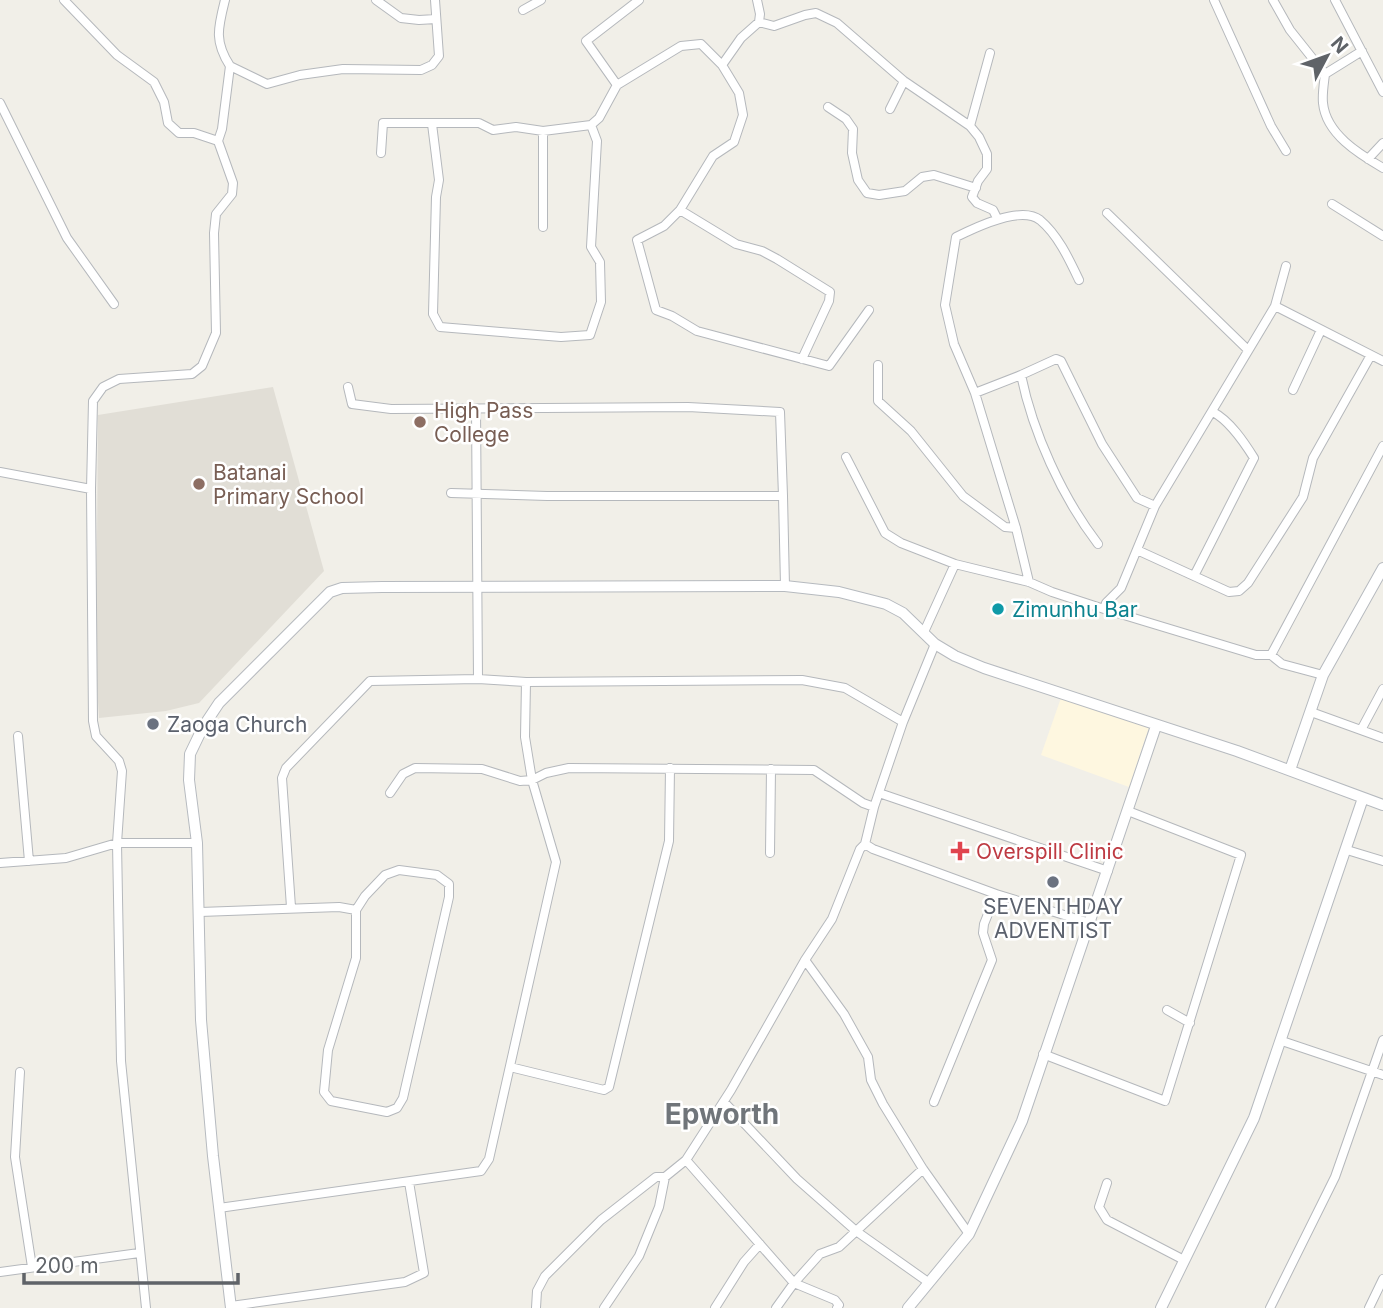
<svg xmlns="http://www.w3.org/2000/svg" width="1383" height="1308" font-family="Inter,sans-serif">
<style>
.commercial{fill:#fef7e0}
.education{fill:#e1ded6}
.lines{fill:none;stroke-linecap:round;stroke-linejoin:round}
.street-casing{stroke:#b5b8bc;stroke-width:10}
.secondary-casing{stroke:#b6babf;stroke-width:12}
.street{stroke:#fff;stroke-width:8}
.secondary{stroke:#fff;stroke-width:10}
.education-dot{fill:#8d6e63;stroke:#fff;stroke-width:2.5}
.culture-dot{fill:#0f9aa8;stroke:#fff;stroke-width:2.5}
.worship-dot{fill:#6b7280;stroke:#fff;stroke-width:2.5}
.health-dot{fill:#e0444e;stroke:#fff;stroke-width:2.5}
.labels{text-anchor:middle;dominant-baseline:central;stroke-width:5;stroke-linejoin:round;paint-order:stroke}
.education-label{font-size:21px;fill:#785e54;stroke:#fff;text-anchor:start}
.culture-label{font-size:21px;fill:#0d838f;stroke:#fff;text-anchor:start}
.worship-label{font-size:21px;fill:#5b616d;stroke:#fff;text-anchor:start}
.health-label{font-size:21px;fill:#be3a42;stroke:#fff;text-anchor:start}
.district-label{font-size:28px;font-weight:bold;fill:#70757a;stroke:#fff}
</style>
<rect width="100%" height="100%" fill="#f1efe8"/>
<path class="commercial" d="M1062 695 1149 727 1129 787 1041 755Z"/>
<path class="education" d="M273 387 324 571 199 703 166 711 99 718 96 670 98 415Z"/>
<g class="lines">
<defs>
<path id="street" d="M64 0 117 55 154 82 164 102 168 123 179 133H194L218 141
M376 0 401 18 419 20 436 19
M1214 0 1271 126 1286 151
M1273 0 1290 30 1325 74C1324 83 1322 94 1323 103 1326 134 1359 154 1383 168
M1335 0 1383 92
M523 10 541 0
M759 22 774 26 805 15 816 13 837 23 904 81 970 126 979 137 987 154V169L978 181 972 197 977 203 993 210 997 218
M722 65 741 38 759 22 760 14 757 0
M230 66 267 84 300 75 343 69 421 70 432 65 439 56 435 0
M1325 74 1362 51
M617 85 586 41 639 0
M0 103 67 238 114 304
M828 107 846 119 853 129 852 153 858 180 867 193 879 195 905 191 922 177 934 175 976 188
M890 109 904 81
M432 124 439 180 436 197 433 314 440 327 561 337 590 335 601 302 600 262 591 247 597 141 591 125
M970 126 990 53
M381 153 383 123H479L493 130 516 127 543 131 591 125 599 118 617 85 681 46 701 44 722 65 739 93 743 115 734 142 713 156 680 210 664 226 637 240 656 310 672 316 697 331 829 366 869 310
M1368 159 1383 143
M1332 204 1383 236
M680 210 736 244 762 251 777 259 830 292 829 301 802 359
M1107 213 1248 350
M543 227V131
M1275 306 1383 361
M878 365V401L911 431 963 496 1005 527 1016 528
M1021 375C1033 433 1062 497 1098 544
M348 387 352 404 391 409 688 407 780 412 783 496
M1293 390 1321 330
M975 393 1021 375 1056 359 1061 361 1102 444 1137 498 1155 506
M476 409 478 679
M846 457 885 533 901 543 955 564 1029 582 1052 592 1104 609 1256 655H1271L1282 664 1323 675
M0 472 91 489
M451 493 547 496H783L785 586
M1137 550 1229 592 1239 591 1248 583 1303 497 1313 458 1371 355
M1194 576 1254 458C1244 442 1230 421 1213 412
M1029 582 1016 528 975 393 954 344 945 305 956 237C974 228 1021 205 1040 220 1058 235 1069 259 1079 280
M1104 609 1106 603 1121 588 1155 506 1275 306 1286 266
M924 632 955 564
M935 644 903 722 874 807 865 844 873 849 996 894 1090 923
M1271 655 1383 446
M1311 712 1383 738
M1361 730 1383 689
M18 736 29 861
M390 793 403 774 415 768 482 769 520 781 532 780 546 773 569 768 814 770 863 803 874 807
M879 793 1108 871
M1347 850 1383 861
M770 853 771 769
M0 863 66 858 117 843H197
M399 870 437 875 449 884V897L403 1098 397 1108 387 1112 331 1101 324 1092 328 1050 356 958V910L365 896 385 875Z
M291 907 282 778 286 768 370 681 478 679 526 682 802 680 845 688 903 722
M200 912 339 907 356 910
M805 960 844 1014 868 1057 871 1080 883 1104 923 1169 969 1234
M1167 1010 1190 1023
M1282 1041 1383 1075
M1043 1054 1165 1101 1241 855 1128 811
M510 1067 604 1090 609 1087 669 841 670 768
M20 1072 15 1157 32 1267
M724 1102 797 1179 856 1231 928 1282
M934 1102 992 960 983 933 984 924 996 894
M686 1160 794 1283 835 1300 839 1305 837 1308
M1107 1183 1099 1207 1107 1220 1184 1260
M219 1208 481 1171 489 1159 556 862 532 780 525 737 526 682
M0 1272 139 1253
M231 1306 405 1282 424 1273 409 1182
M146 1308 121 1061 117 843 122 771 119 761 96 736 93 721 91 489 93 401 103 387 119 379 192 374 202 366 216 333 214 233 216 214 232 194 233 183 218 141 222 129 230 66C214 41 218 28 225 0
M536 1308 537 1291 545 1276 601 1220 656 1177H665
M604 1308 639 1256 659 1207 665 1177 686 1160 731 1090 805 960 832 919 860 849 865 844
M715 1308 744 1262 760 1244
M776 1308 794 1283 820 1254 839 1247 923 1169
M1270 1308 1335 1177 1383 1040
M1369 1308 1383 1279"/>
<path id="secondary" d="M1290 770 1323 675 1383 568
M231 1308 213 1156 201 1020 197 843 189 780 190 754 203 727 219 703 330 592 342 588 382 587 785 586 839 592 886 604 903 613 935 644 955 656 984 668 1237 751 1383 805
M908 1308 969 1234 1022 1121 1156 726
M1161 1308 1254 1118 1363 798"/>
</defs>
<use href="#street" class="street-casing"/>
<use href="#secondary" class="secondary-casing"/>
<use href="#street" class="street"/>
<use href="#secondary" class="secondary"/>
</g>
<g class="education-dot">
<circle cx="420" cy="422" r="7"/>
<circle cx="199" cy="484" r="7"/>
</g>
<circle class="culture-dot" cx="998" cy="609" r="7"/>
<g class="worship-dot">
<circle cx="153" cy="724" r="7"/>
<circle cx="1053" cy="882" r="7"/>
</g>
<path class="health-dot" d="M956.5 840.5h7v7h7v7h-7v7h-7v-7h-7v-7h7z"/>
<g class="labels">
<g class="education-label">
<text x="434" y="410">High Pass<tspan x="434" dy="24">College</tspan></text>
<text x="213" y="472">Batanai<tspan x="213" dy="24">Primary School</tspan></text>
</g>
<g class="culture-label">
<text x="1012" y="609">Zimunhu Bar</text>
</g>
<g class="worship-label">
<text x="167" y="724">Zaoga Church</text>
<text x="1053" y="906" text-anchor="middle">SEVENTHDAY<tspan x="1053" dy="24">ADVENTIST</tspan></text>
</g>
<g class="health-label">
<text x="976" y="851">Overspill Clinic</text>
</g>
<g class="district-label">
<text x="722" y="1114">Epworth</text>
</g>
</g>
<g transform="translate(1327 56) rotate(49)" stroke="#ffffff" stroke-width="5" paint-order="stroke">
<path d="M0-5L12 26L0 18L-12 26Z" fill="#5f6368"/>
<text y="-10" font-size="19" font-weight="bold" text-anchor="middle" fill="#5f6368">N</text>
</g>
<path d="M24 1273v10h214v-10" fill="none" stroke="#5f6368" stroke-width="3.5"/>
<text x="35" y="1273" font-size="21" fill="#5f6368" stroke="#ffffff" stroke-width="5" paint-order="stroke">200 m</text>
</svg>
